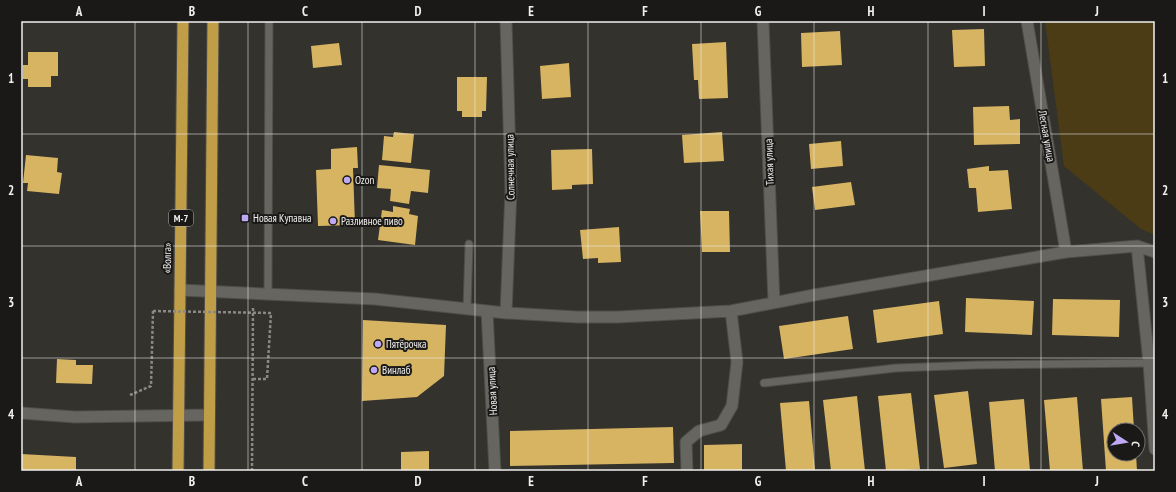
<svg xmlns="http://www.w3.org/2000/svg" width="1176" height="492" font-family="'PT Sans Narrow',sans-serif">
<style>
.green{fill:#4b3c15}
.building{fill:#d6b462}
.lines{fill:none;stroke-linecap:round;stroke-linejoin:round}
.service-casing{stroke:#4f4d49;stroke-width:9}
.minor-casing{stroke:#4f4d49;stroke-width:13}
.tertiary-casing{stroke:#4f4d49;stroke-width:13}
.trunk-casing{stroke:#4f4d49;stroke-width:13}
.path{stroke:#8a8985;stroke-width:2.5;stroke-dasharray:3 2;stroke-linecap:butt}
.service{stroke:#676560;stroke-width:7}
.minor{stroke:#676560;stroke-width:11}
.tertiary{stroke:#676560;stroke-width:11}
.trunk{stroke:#c09e48;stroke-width:11}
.path-bridge{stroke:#8a8985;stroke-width:2.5;stroke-dasharray:3 2;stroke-linecap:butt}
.grid{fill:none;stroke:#f2f0ee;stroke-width:1;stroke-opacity:0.55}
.poi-dot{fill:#bfa9f4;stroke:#1a1917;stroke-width:1.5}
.labels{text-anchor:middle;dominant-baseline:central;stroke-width:4;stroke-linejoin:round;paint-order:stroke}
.shield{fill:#1a1917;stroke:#b1b0ae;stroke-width:1}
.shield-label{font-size:10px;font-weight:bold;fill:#f2f0ee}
.street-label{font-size:11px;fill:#f2f0ee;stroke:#1a1917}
.poi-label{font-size:11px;fill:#f2f0ee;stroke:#1a1917;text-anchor:start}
.neatline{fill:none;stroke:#f2f0ee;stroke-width:1.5}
.grid-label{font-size:13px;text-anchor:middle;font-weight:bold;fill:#f2f0ee}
</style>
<rect width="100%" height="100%" fill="#33322d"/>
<path class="green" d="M1045 21H1155V235L1141 229 1064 166Z"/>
<path class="building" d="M984 29 985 66 954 67 952 30Z
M840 31 842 65 802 67 801 33Z
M726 42 728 98 699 99 698 80H694L692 44Z
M339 43 342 65 313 68 311 46Z
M28 52H58V76H51V87H28V79H23V65H28Z
M569 63 571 97 542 99 540 66Z
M457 77H487L486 111H482V117H462V111H457Z
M1009 106 1010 120 1020 119V144L974 145 973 107Z
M394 132 414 134 411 163 382 160 384 136 393 137Z
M722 132 724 161 684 163 682 135Z
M841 141 843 166 811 169 809 144Z
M357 147 358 168H353L355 225 318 226 316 170 331 169V149Z
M592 149 593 184 572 185V189L552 190 551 150Z
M26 155 58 158 57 172 62 173 59 194 27 191 28 183H23Z
M379 165 430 170 428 193 411 191 409 204 390 201 391 189 377 188Z
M989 166V171L1008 170 1012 209 978 212 976 188H969L967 169Z
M851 182 855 205 815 210 812 187Z
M393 206 410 209 409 214 418 216 415 245 378 240 382 210 393 212Z
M700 211H729L730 252H702Z
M619 227 621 262 598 263V258L583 259 580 230Z
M966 298 1034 301 1032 335 965 332Z
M1053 299 1120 300 1119 337 1052 335Z
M939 301 943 334 877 343 873 310Z
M848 316 853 349 784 359 779 326Z
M363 320 446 325 444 376 417 397 362 401Z
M57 359 76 360V365H93L92 384 56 383Z
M968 391 977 464 944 468 934 395Z
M911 393 920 469 886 471 878 396Z
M857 396 865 471H831L823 400Z
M1077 397 1083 471H1050L1044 400Z
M1132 397 1134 430H1114V454H1136L1137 471H1106L1101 399Z
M1024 399 1030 471H995L989 402Z
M809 401 815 471H786L780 403Z
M673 427 674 463 510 466V431Z
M742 444V471H704V445Z
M429 451V471H401V452Z
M21 454 76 457V471H21Z"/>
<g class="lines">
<defs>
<path id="service" d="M268 293 269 21
M467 309 469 244
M764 383 896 368 977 365 1149 363"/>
<path id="minor" d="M763 21 774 302
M1027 21 1066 252
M1137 246 1149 363 1155 449
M180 290 375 299 506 313 577 317H618L731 311 814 295 1066 252 1137 246 1155 252
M487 311 495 471
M506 313 511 190 506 21
M687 471 686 442 699 431 721 425 732 406 737 362 731 311"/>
<path id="tertiary" d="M21 413 75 417 209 415"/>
<path id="trunk" d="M178 471 183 21
M209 471 213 21"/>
</defs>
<use href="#service" class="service-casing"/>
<use href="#minor" class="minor-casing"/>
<use href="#tertiary" class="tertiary-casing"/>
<use href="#trunk" class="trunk-casing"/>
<path class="path" d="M253 379H267L271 313
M130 395 151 386 153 311
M252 471 253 308"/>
<use href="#service" class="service"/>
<use href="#minor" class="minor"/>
<use href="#tertiary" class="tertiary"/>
<use href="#trunk" class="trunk"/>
<path class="path-bridge" d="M153 311 271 313"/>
</g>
<path class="grid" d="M135 21V471M248 21V471M362 21V471M475 21V471M588 21V471M701 21V471M814 21V471M928 21V471M1041 21V471M21 134H1155M21 246H1155M21 358H1155"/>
<g class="poi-dot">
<circle cx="347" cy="180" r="4"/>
<rect x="241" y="214" width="8" height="8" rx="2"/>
<circle cx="333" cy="221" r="4"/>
<circle cx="378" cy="344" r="4"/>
<circle cx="374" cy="370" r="4"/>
</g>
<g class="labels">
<rect class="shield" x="169" y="210" width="24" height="16" rx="3"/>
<g class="shield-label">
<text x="181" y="218">М-7</text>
</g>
<g class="street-label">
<text transform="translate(1047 136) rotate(80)">Лесная улица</text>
<text transform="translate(769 162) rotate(-92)">Тихая улица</text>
<text transform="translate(510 167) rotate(-91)">Солнечная улица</text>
<text transform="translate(167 258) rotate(-89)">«Волга»</text>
<text transform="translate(492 391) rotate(-93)">Новая улица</text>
</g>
<g class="poi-label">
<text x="355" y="180">Ozon</text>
<text x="253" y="218">Новая Купавна</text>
<text x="341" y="221">Разливное пиво</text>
<text x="386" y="344">Пятёрочка</text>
<text x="382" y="370">Винлаб</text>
</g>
</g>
<rect width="1176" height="492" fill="none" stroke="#1a1917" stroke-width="44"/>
<g transform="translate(1126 442) rotate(102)"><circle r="19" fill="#1a1917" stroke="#706f6d"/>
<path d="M0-3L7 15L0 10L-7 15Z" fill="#bfa9f4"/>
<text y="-6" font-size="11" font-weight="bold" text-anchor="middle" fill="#f2f0ee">С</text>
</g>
<rect x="22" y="22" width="1132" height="448" class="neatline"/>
<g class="grid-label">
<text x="79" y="16">A</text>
<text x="192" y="16">B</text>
<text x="305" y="16">C</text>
<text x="418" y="16">D</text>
<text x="531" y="16">E</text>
<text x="645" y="16">F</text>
<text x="758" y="16">G</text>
<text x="871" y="16">H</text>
<text x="984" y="16">I</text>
<text x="1097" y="16">J</text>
<text x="11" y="83">1</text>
<text x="1165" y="83">1</text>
<text x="11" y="195">2</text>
<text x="1165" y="195">2</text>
<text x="11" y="307">3</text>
<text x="1165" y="307">3</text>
<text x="11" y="419">4</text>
<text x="1165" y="419">4</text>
<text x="79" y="486">A</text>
<text x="192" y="486">B</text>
<text x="305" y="486">C</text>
<text x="418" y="486">D</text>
<text x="531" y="486">E</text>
<text x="645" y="486">F</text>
<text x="758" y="486">G</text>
<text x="871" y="486">H</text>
<text x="984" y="486">I</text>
<text x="1097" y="486">J</text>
</g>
</svg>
